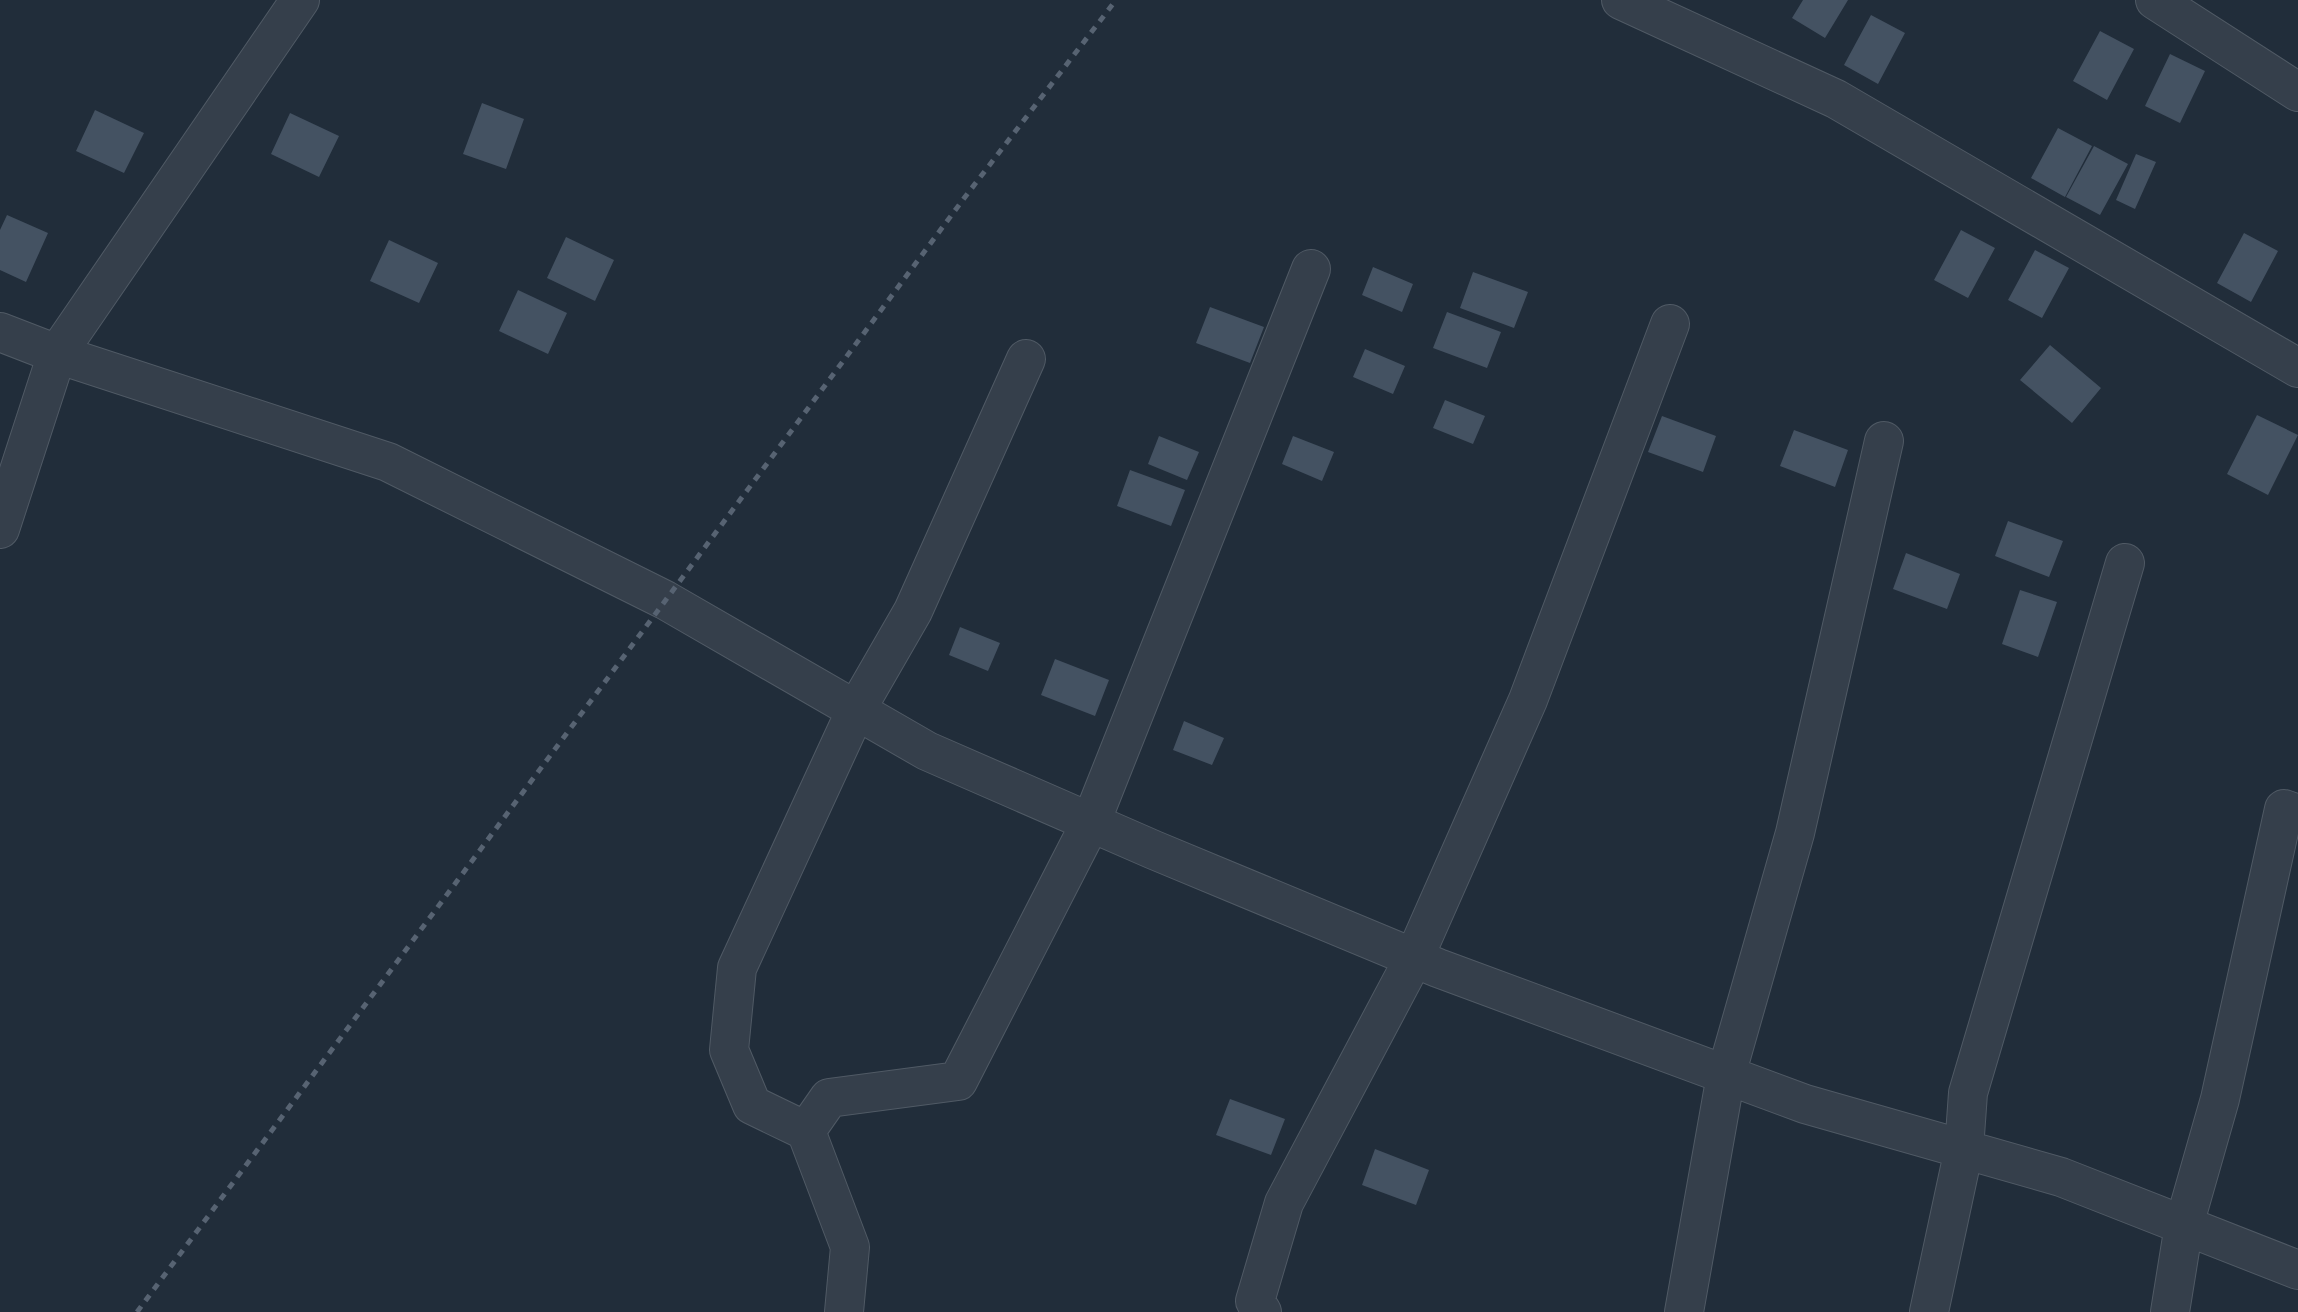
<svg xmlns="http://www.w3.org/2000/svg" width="2298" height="1312" font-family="'Titillium Web',sans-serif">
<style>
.building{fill:#445262}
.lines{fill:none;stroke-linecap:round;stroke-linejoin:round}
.street-casing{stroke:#505a65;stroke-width:40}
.street{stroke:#353f4b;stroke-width:38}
.rail{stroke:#576372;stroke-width:5;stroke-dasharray:7 7;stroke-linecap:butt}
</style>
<rect width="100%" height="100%" fill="#212d3a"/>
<path class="building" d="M1803 0H1848L1825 38 1792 18Z
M1871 15 1905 33 1878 84 1844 65Z
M2100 31 2134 49 2107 100 2073 81Z
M2170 54 2205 71 2180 123 2145 106Z
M482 103 524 119 506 169 463 154Z
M95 110 144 133 124 173 76 151Z
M290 113 339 136 319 177 271 154Z
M2058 128 2092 146 2065 197 2031 178Z
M2094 146 2128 164 2100 215 2066 197Z
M2136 154 2156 162 2135 209 2116 200Z
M7 215 48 233 26 282 0 270V230Z
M1961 230 1995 248 1968 298 1934 280Z
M2244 233 2278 251 2251 302 2217 283Z
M566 237 614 260 595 301 547 278Z
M389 240 438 263 419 303 370 281Z
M2035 250 2069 268 2042 318 2008 300Z
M1373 267 1413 284 1402 312 1362 295Z
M1473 272 1528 292 1514 328 1460 308Z
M518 290 567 313 548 354 499 331Z
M1210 307 1264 327 1250 363 1196 343Z
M1447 312 1501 332 1487 368 1433 348Z
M2050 345 2101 388 2072 423 2020 380Z
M1365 349 1405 366 1393 394 1353 377Z
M1445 400 1485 416 1473 444 1433 428Z
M2257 415 2298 435 2268 495 2227 474Z
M1662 416 1716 436 1703 472 1648 452Z
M1794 430 1848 450 1835 487 1780 466Z
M1159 436 1199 452 1187 480 1148 464Z
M1293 436 1334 452 1322 481 1282 464Z
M1130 470 1185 490 1171 526 1117 506Z
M2008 521 2063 541 2049 577 1995 556Z
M1906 553 1960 574 1947 609 1893 589Z
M2020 590 2057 602 2038 657 2002 644Z
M960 627 1000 643 988 671 949 655Z
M1055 659 1109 680 1095 716 1041 695Z
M1184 721 1224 738 1212 765 1173 750Z
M1230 1099 1285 1119 1271 1155 1216 1135Z
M1375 1149 1429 1170 1416 1205 1362 1185Z"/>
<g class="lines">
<defs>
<path id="street" d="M1621 0 1836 99 2298 368
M2155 0 2298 92
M0 332 57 354 388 462 665 600 927 751 1154 850 1438 968 1805 1104 2061 1177 2298 1270
M0 529 57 354 300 0
M806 1131 752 1105 729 1050 737 968 856 710 913 611 1026 359
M844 1312 850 1247 806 1131 829 1098 958 1081 1091 822 1311 269
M1262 1312 1255 1301 1284 1203 1414 958 1528 700 1670 324
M1684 1312 1726 1075 1795 833 1884 441
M1929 1312 1964 1149 1968 1093 2125 563
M2170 1312 2184 1225 2220 1099 2284 809 2298 814"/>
</defs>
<use href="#street" class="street-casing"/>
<use href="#street" class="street"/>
<path class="rail" d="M137 1312 965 197 1116 0"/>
</g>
</svg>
